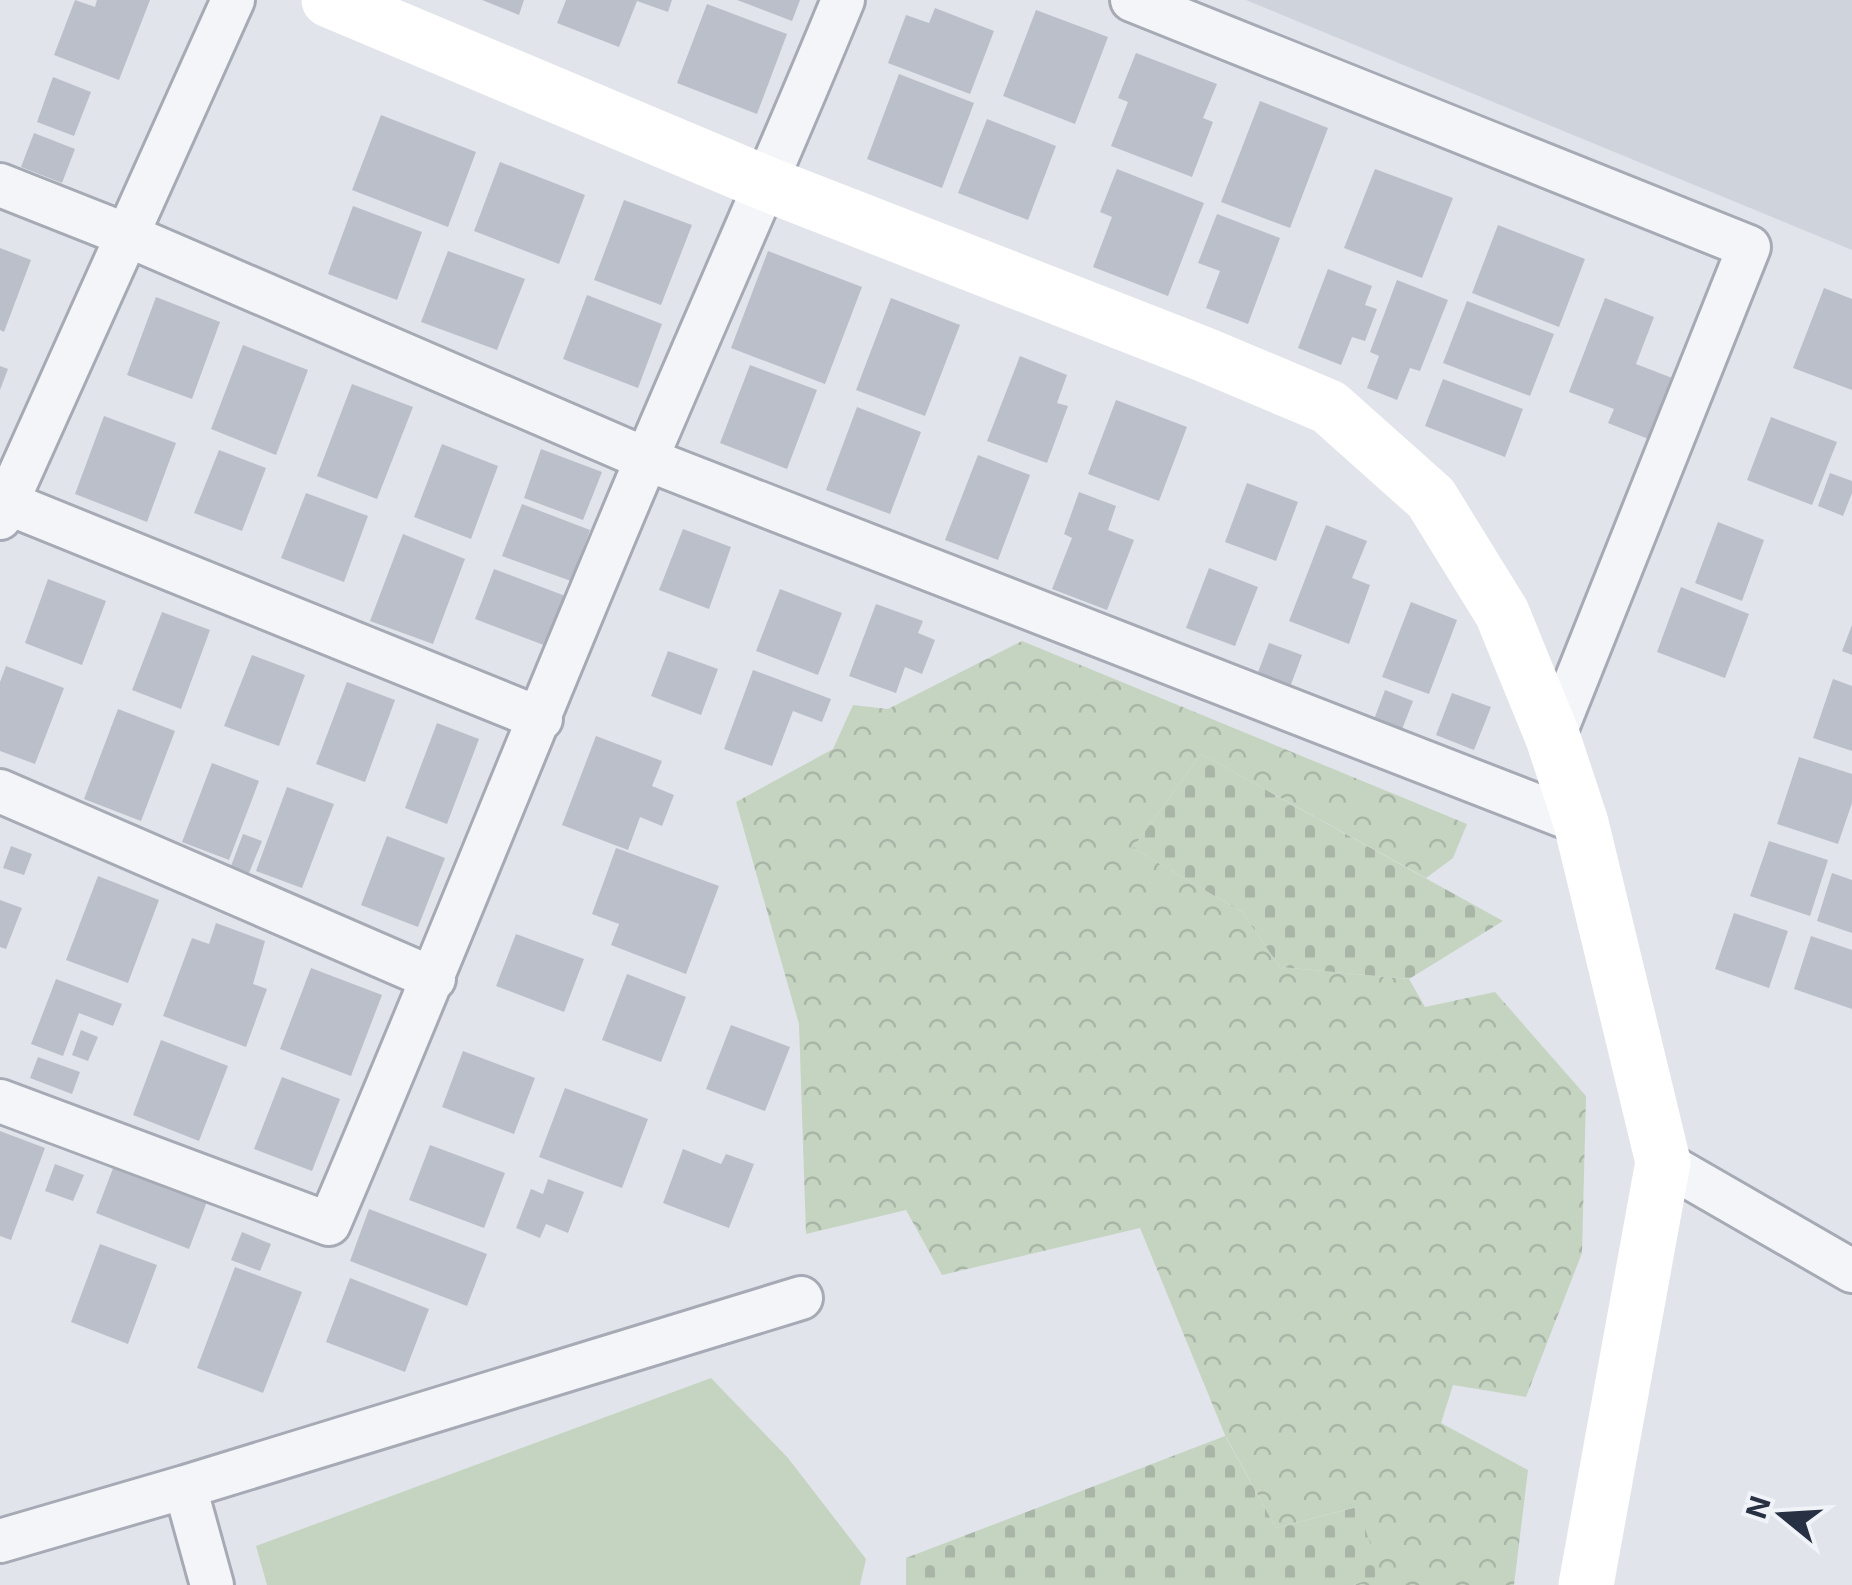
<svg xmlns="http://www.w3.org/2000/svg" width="1852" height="1585" font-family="Inter,sans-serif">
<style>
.built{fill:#cfd3dc}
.forest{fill:url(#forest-crowns)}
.cemetery{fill:url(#cemetery-stones)}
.park{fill:#c5d4c1}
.building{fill:#bbbfca}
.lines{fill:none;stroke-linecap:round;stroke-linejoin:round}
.street-casing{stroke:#a6aab5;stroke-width:48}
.street{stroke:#f4f5f8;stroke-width:42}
.secondary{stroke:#fff;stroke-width:55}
</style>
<defs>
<pattern id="forest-crowns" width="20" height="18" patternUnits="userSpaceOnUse" patternTransform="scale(2.5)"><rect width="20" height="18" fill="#c5d4c1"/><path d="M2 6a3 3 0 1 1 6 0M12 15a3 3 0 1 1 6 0" fill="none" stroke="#a9b6a7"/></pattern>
<pattern id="cemetery-stones" width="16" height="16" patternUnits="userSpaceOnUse" patternTransform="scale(2.5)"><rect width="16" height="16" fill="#c5d4c1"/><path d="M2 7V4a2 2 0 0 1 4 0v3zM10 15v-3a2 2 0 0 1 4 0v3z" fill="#a9b6a7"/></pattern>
</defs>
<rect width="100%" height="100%" fill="#e1e4ea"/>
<path class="built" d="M1246 0H1852V250Z"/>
<path class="forest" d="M1022 641 1467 824 1453 858 1426 878 1201 754 1133 848 1242 912 1280 967 1409 979 1425 1007 1495 992 1586 1096 1582 1253 1526 1397 1453 1385 1441 1423 1528 1470 1514 1585H1353L1381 1575 1356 1507 1276 1528 1225 1435 1140 1228 942 1275 906 1210 806 1234 799 1024 736 802 833 749 853 705 888 709Z"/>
<path class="cemetery" d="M1201 754 1503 921 1409 979 1280 967 1242 912 1133 848Z
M1225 1436 1276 1528 1357 1507 1382 1575 1353 1585H906V1558Z"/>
<path class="park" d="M711 1378 788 1458 866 1559 860 1585H267L256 1546Z"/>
<path class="building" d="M75 0 95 7 97 0H150L119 80 54 55Z
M482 0H524L519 15Z
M566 0H672L668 12 637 1 619 47 557 23Z
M737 0H800L792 21Z
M707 4 787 34 757 114 677 83Z
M935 8 994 31 970 94 888 63 906 15 929 23Z
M1036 10 1108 37 1075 124 1003 96Z
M1136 53 1217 84 1203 118 1213 122 1192 177 1111 146 1128 102 1118 98Z
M899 74 974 103 942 188 867 159Z
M53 77 91 92 74 136 37 122Z
M1260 101 1328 128 1290 228 1221 202Z
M381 115 476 152 448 227 352 190Z
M987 119 1056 146 1028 220 958 193Z
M34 133 75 149 62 183 21 167Z
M500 162 585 195 559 264 474 231Z
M1117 169 1204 203 1168 296 1093 267 1112 217 1100 212Z
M1375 169 1453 198 1422 278 1344 248Z
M624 200 692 225 661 305 594 280Z
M353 206 422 232 397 300 328 274Z
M1217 214 1280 238 1248 324 1206 308 1220 271 1198 263Z
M1498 225 1585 259 1559 327 1472 293Z
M0 248 31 260 4 332 0 330Z
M448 251 525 279 497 350 421 322Z
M768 251 862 287 825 384 731 348Z
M1328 269 1372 286 1365 305 1377 309 1365 341 1352 337 1341 365 1298 348Z
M1397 280 1448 300 1420 371 1410 368 1397 400 1367 388 1379 356 1370 352Z
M1824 288 1852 299V390L1793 368Z
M587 295 662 324 638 388 563 359Z
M156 297 220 322 192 399 127 375Z
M891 298 960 325 925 416 856 390Z
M1605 298 1654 317 1636 364 1680 381 1656 442 1608 423 1614 409 1569 392Z
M1467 301 1554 334 1530 396 1443 363Z
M243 345 308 370 276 455 211 429Z
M1020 356 1067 375 1057 403 1068 406 1047 463 987 441Z
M750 365 817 390 787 469 720 443Z
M0 366 8 369 0 390Z
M1443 379 1523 409 1505 457 1425 426Z
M352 384 413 407 377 499 317 476Z
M1116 400 1187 427 1159 501 1088 474Z
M857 407 921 432 890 514 826 490Z
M104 416 176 443 147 522 75 494Z
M1771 417 1837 442 1812 505 1747 480Z
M442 444 498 466 471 539 414 517Z
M541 449 602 472 583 520 524 498Z
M219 450 266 468 242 531 194 513Z
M978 455 1030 475 998 560 945 540Z
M1830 473 1852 481V493L1843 516 1818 506Z
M1247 483 1298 502 1276 561 1225 542Z
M1079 492 1116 506 1108 530 1134 540 1107 610 1052 589 1072 538 1064 534Z
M306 493 368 516 344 582 281 558Z
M522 504 590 530 571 581 502 556Z
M1718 522 1764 540 1742 601 1695 583Z
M1326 525 1367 541 1352 578 1370 585 1349 644 1289 621Z
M683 529 731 547 709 609 659 590Z
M403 534 465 559 433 644 370 621Z
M1209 568 1258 587 1235 646 1186 628Z
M494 569 568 597 549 647 475 619Z
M48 579 106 601 82 665 25 643Z
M1681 587 1749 614 1725 678 1657 652Z
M780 589 842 613 818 675 756 651Z
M1411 602 1457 620 1429 694 1382 677Z
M876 604 923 621 918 633 935 640 922 674 905 667 896 693 849 676Z
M162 612 210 630 181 709 132 690Z
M1852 625V655L1842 651Z
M1269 643 1302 655 1290 687 1257 675Z
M668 651 718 669 701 715 651 696Z
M252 655 305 675 279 746 224 726Z
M6 666 64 688 35 764 0 751V682Z
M753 670 831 699 822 722 793 711 772 766 724 749Z
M1833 679 1852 686V751L1813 738Z
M347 682 395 700 365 782 316 764Z
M1385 690 1413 701 1401 732 1373 722Z
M1452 693 1491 707 1474 750 1436 735Z
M118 709 175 731 141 821 84 799Z
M437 723 479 739 447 824 405 808Z
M596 736 662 761 652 786 674 795 662 826 640 817 628 850 562 825Z
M1799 757 1852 774V803L1838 844 1777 824Z
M212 763 259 781 229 860 182 842Z
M287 787 334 804 302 888 256 871Z
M243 834 262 841 249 873 231 866Z
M387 836 445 858 418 927 361 905Z
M1769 841 1828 860 1810 916 1750 896Z
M11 846 32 854 24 875 3 868Z
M616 848 719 886 686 974 611 945 619 924 592 914Z
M1832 873 1852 880V933L1817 921Z
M98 876 159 900 128 983 66 960Z
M0 900 22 908 6 949 0 947Z
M1734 913 1788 931 1769 988 1715 969Z
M216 923 265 941 253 984 267 989 246 1047 163 1016 192 938 209 944Z
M516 934 584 959 564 1012 496 986Z
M1811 936 1852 950V1009L1794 989Z
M311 968 382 995 351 1076 280 1049Z
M627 974 686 997 661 1062 602 1040Z
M56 979 122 1004 113 1026 79 1013 63 1056 31 1044Z
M731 1025 790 1047 765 1111 706 1089Z
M81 1030 98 1037 88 1061 72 1055Z
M161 1040 228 1066 199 1141 133 1115Z
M463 1051 535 1078 514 1134 442 1107Z
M38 1057 80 1072 72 1094 30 1078Z
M282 1077 340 1099 312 1171 254 1149Z
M565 1088 648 1119 622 1188 539 1157Z
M0 1131 45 1148 11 1240 0 1236Z
M430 1145 505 1173 484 1228 409 1200Z
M683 1149 721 1164 726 1154 754 1164 729 1228 663 1203Z
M115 1163 208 1199 189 1249 96 1213Z
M55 1164 84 1175 73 1201 45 1191Z
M548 1179 584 1192 568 1233 546 1224 540 1238 516 1228 531 1189 543 1194Z
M369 1209 487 1254 467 1306 350 1261Z
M242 1232 271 1244 260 1271 231 1260Z
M100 1244 157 1265 128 1344 71 1322Z
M235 1267 302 1292 263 1393 197 1368Z
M350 1278 429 1309 405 1372 326 1342Z"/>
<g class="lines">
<defs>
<path id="street" d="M1132 0 1749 247 1553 738
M0 185 129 236 646 459 1581 823
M0 500 541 719
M0 518 233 0
M0 791 434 979
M0 1101 329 1224C438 970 539 712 647 458 712 305 780 154 843 0
M1663 1162 1852 1271
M0 1541 185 1487
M212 1585 185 1487 801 1298"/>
</defs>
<use href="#street" class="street-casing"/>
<use href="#street" class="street"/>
<path class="secondary" d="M329 0 767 184 1203 354 1329 407 1431 498 1502 613 1553 738 1581 823 1663 1162 1586 1585"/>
</g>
<g transform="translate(1782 1515) rotate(288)" stroke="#f0f3f7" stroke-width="8" paint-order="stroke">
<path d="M0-8L18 38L0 25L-18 38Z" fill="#283043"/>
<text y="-15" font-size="28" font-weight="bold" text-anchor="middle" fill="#283043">N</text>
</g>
</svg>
